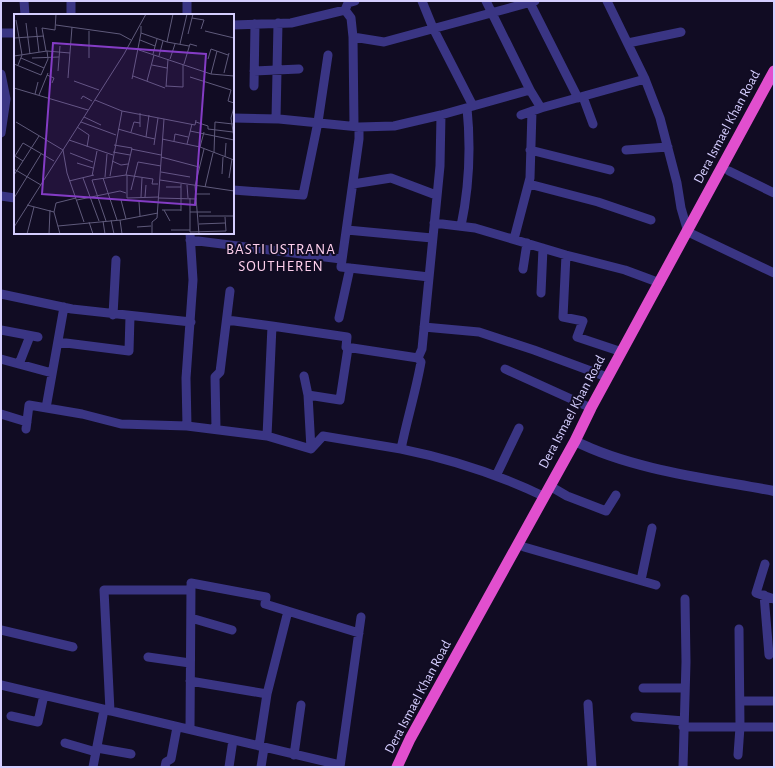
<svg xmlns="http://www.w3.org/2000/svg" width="775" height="768" font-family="'Alegreya Sans',sans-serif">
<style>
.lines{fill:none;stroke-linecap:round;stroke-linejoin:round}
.minor{stroke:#3a3584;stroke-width:9}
.tertiary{stroke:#3a3584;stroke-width:10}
.trunk{stroke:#e14fce;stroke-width:11}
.labels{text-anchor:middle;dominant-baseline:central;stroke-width:4;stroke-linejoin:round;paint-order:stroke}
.street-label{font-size:14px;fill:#d5ceff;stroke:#110c23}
.neighbourhood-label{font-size:15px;letter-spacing:1px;fill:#ffd0ed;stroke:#110c23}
.inset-road{fill:none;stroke:#5f5a7b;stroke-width:1}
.view{fill:#843cc5;fill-opacity:0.15;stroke:#843cc5;stroke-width:2}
.inset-edge{fill:none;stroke:#d5ceff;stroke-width:2}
</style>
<rect width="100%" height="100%" fill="#110c23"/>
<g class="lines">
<path class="minor" d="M24 1 25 15
M71 1V15
M422 1 433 28 473 106
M529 1 578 98
M607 1 645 79 660 118 677 183 681 208 688 232 774 273
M345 10 348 3 355 1
M187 15V1
M233 25 291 23 345 10 351 18 353 37 354 126
M1 33H15
M353 37 384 42 535 1
M628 43 681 32
M254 71 299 69
M1 74 6 99 1 133
M254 86 255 24
M530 90 541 108
M583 97 593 124
M521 115 541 108 645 79
M233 118 279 119 359 127 394 126 441 115 530 90 486 1
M276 119 278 23
M359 127V139L341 267 429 277
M530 150 610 170
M626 150 668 147
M729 171 774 193
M353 184 391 178 436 195
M529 184 598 202 651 220
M233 190 303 195 318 122 328 55
M1 196 15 198
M434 223 475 228 566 255 625 270 660 283
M461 226C469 188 471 148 467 108
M347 230 432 238
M514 239 530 178 532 111
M190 240 341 259
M566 255 563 317 583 321 577 337 622 352
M523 269 527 243
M541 293 543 248
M1 294 72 309 191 322
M113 315 116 260
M339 318 350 268
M227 320 272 326 267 436
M272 326 347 337 346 347 418 358
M424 327 479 332 534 350 607 377
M1 330 38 337
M58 342 129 351 130 316
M1 359 52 373
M19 364 30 336
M505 369 591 408
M304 376 308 395 311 449
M308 395 340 400 348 348
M46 408 64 307
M1 414 27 422
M187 426 267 436 311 449 323 436 401 449C407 419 416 391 421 362L418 358 422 349 440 166 441 115
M26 429 29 405 82 414 121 424 187 426 186 378 193 280 190 233
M216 429 215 377 220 372 230 291
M401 449C451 459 497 474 543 496
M496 476 519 428
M555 489 567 496 606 511 616 495
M524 547 656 585
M765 564 756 593 774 599
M641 580 652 528
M191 583 266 597 265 604 359 633
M764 595 769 655
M191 618 232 630
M1 630 73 647
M148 657 190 663
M190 681 267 694
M1 685 340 765
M643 688H685
M740 701H774
M588 704 592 767
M110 711 104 590H191
M11 716 38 722 44 695
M635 717 684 721
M683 727H774
M190 729 191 585
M65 743 96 752
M259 746 267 694 288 611
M97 748 131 754
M294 755 301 705
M738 755 740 727 739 629
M93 767 104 710
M165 767 166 762 171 759 177 727
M229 767 233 740
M261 767 264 748
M340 767 361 617
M683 767 686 662 685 599"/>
<path class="tertiary" d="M575 441C632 470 711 479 774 491"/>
<path class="trunk" d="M397 767 410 739 575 441 591 408 774 71"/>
</g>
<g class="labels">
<g class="street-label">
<text transform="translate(727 127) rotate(-62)">Dera Ismael Khan Road</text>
<text transform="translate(572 412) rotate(-62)">Dera Ismael Khan Road</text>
<text transform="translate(418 697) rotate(-62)">Dera Ismael Khan Road</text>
</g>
<g class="neighbourhood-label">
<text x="281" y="249">BASTI USTRANA<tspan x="281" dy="17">SOUTHEREN</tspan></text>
</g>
</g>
<g transform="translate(14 14)">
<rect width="220" height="220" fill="#110c23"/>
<path class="inset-road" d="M178 4 190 6 187 15M2 6 8 41 4 51M12 9 16 40M42 11 106 20 117 26M127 12V19L153 28 175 32M22 13 25 38M75 17V44M191 17 220 24M174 20 179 0M0 24 30 22M126 26 141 32M153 28 159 0M166 30 173 0M125 36 197 60 220 62M32 37 28 14 41 16 42 0M139 40 143 25M0 42 33 37 56 39M145 42 149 27M7 44 30 54M18 44 45 43M156 45 161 30M194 45 197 35 214 41M0 50 27 61 34 45 33 37M170 50 176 30 183 32M138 51 153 54M44 57 46 32M210 59 215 39M197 60 203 37M33 61 40 64 38 69M119 62 151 74M176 63 217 76 214 87 220 89M54 64 58 13M118 65 127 19M60 67 85 76M133 67 140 41M152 72 169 73V50M152 73 154 45M0 74 74 96M21 80 24 68M25 81 34 59M67 85 69 82 78 87M81 86 108 97M220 93 217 104 220 124M126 99V113M135 101 132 123 141 125M70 103 87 111M2 108 49 136 53 159 70 208M67 108 102 121M182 108 194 112V115L219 118M63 113 75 121 73 133M104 115 132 123M176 117 220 126M117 118 120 108 126 109M148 125 186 133 220 146M55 126 99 141M160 127 161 120 174 123M173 130 178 110M100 131 118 134 112 161M140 131 144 104M186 133 190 118M117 135 147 141M99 138 116 141M56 139 79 148M200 139 201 108 219 110M147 143 185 153M211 143 212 129M9 147 1 142 9 129 40 147M98 147 107 151 114 150M63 149 79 154M0 155 27 171M147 158 176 163M208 160 209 143M0 161 25 122M113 161V184L145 183M78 162 83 137M96 162 108 97 150 105M91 163 93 140M69 164 85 207M89 164 103 206M215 164 218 145M146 166 220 177M55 167 80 161M173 171 174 184M152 173H167M191 173 199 139M117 176 124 148 147 152M182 180H196M127 183 128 164M131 183 132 171M0 184 27 140M144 184 183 185M63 186 106 177 112 179M107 186 112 205M125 188 126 202M13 191 40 198M148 196H167M150 196 156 207M167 197V170M176 198H197M185 202H220M97 206 100 220M106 206 108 220M89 207 91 220M92 207 78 166 112 161 139 165 138 170H144M75 208 79 220M185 210 211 209M44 212 107 206 144 199M0 213 110 40 132 0M123 213 137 212M157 216H176M176 218 212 217 211 203M176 218V184M13 220 20 193M35 220 36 196M46 220 40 198 42 189 62 184M138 220V208L143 204 150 105 181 111 182 106M185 220 181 172 190 135"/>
<path class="view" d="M39 29 192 40 181 191 28 180Z"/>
<rect width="220" height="220" class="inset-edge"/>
</g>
<rect width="775" height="768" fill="none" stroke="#d5ceff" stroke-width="4"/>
</svg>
